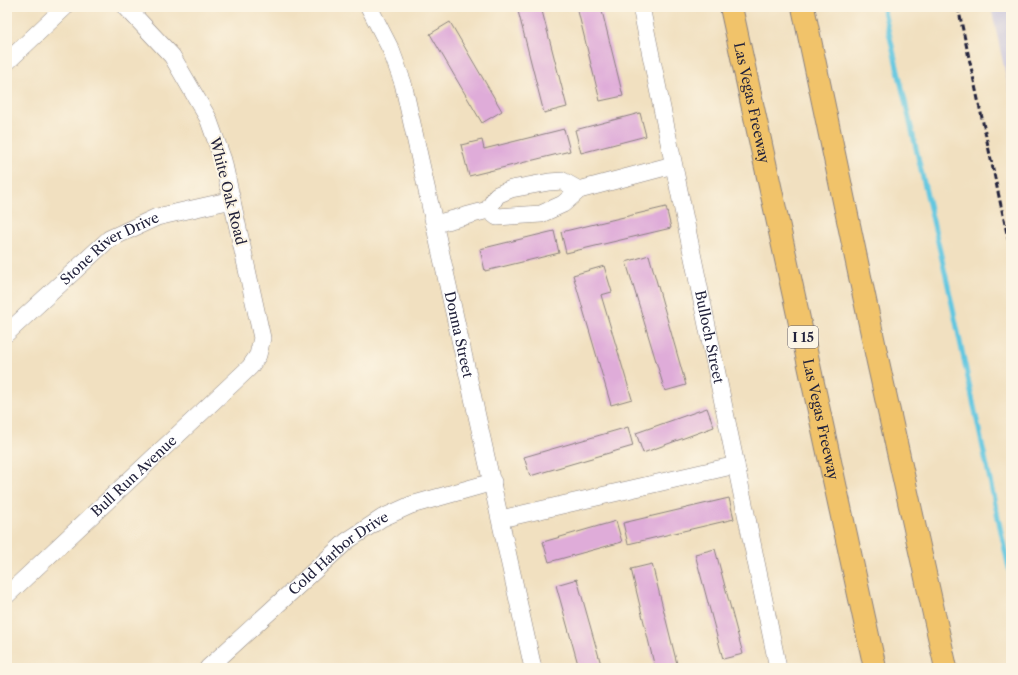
<svg xmlns="http://www.w3.org/2000/svg" width="1018" height="675" font-family="'Libre Caslon Text',serif">
<style>
.industrial{fill:#c3c0db}
.lines{fill:none;stroke-linecap:round;stroke-linejoin:round}
.stream{stroke:#63c7e0;stroke-width:5}
.building{fill:#dfacd9}
.minor-casing{stroke:#8a817e;stroke-width:18}
.highway-casing{stroke:#8a817e;stroke-width:24}
.minor{stroke:#fff;stroke-width:17}
.highway{stroke:#f1c36a;stroke-width:22}
.rail{stroke:#22223b;stroke-width:3;stroke-dasharray:6 3;stroke-linecap:butt}
.labels{text-anchor:middle;dominant-baseline:central;stroke-width:4;stroke-linejoin:round;paint-order:stroke}
.shield{fill:#fcf5e5;stroke:#63616e;stroke-width:1}
.shield-label{font-size:13px;font-weight:bold;fill:#22223b}
.street-label{font-size:14px;fill:#22223b;stroke:#fcf5e5}
</style>
<rect width="100%" height="100%" fill="#fcf5e5"/>
<filter id="ink" filterUnits="userSpaceOnUse"><feTurbulence type="fractalNoise" baseFrequency=".025" numOctaves="2"/><feDisplacementMap in="SourceGraphic" scale="8" xChannelSelector="R" yChannelSelector="G"/><feConvolveMatrix kernelMatrix="1 2 1 2 8 2 1 2 1" color-interpolation-filters="sRGB"/></filter>
<filter id="wash" filterUnits="userSpaceOnUse"><feTurbulence type="fractalNoise" baseFrequency=".012" numOctaves="4" result="noise"/><feDisplacementMap in="SourceGraphic" scale="16" xChannelSelector="R" yChannelSelector="G"/><feGaussianBlur stdDeviation="0.9" result="paint"/><feColorMatrix in="noise" values="0 0 0 0 0 0 0 0 0 0 0 0 0 0 0 0 0 1.4 0 .05"/><feComposite in="paint" operator="in"/></filter>
<g filter="url(#wash)">
<rect width="100%" height="100%" fill="#f1e0c0"/>
<path class="industrial" d="M991 7H1011V99Z"/>
<g class="lines">
<path class="stream" d="M883 7 947 281 1011 578"/>
</g>
<g id="blocks">
<path class="building" d="M517 7H541L567 107 544 113Z
M577 7H601L623 96 600 101Z
M450 22 502 111 482 123 430 34Z
M640 113 646 136 581 153 575 130Z
M564 129 570 151 469 176 461 145 482 140 484 149Z
M666 207 671 228 566 253 561 232Z
M554 231 559 253 485 271 480 249Z
M649 255 686 385 665 391 626 262Z
M604 266 612 292 601 295 632 399 611 405 573 275Z
M707 408 714 427 643 453 636 433Z
M628 427 633 446 530 476 524 457Z
M729 498 734 519 628 544 623 523Z
M616 521 622 542 549 562 543 542Z
M715 549 743 654 723 659 695 554Z
M652 564 678 668H655L631 569Z
M577 579 602 668H579L556 585Z"/>
</g>
</g>
<g filter="url(#ink)">
<use href="#blocks" fill-opacity="0" stroke="#8a817e" stroke-width="1"/>
<g class="lines">
<defs>
<g id="minor">
<path id="s1" d="M369 7 391 50 403 83 533 668"/>
<path id="s2" d="M641 7 778 668"/>
<path d="M7 62 65 7"/>
<path d="M488 210 497 217 541 214 563 204 579 190 673 165"/>
<path d="M435 224 488 210 497 195 511 189 549 182 563 181 579 190"/>
<path id="s3" d="M7 333 109 239 157 217 232 200"/>
<path d="M501 519 736 465"/>
<path id="s4" d="M7 595 250 367 258 355 262 338 223 160 208 118 172 56 126 7"/>
<path id="s5" d="M208 668 347 541 382 518 411 505 493 482"/>
</g>
<g id="highway">
<path id="s6" d="M731 7 875 668"/>
<path d="M803 7 878 362 946 668"/>
</g>
</defs>
<use href="#minor" class="minor-casing"/>
<use href="#highway" class="highway-casing"/>
<use href="#minor" class="minor"/>
<use href="#highway" class="highway"/>
<path class="rail" d="M958 7 1011 252"/>
</g>
</g>
<g class="labels">
<rect class="shield" x="788" y="326" width="30" height="22" rx="3"/>
<g class="shield-label">
<text x="803" y="337">I 15</text>
</g>
<g class="street-label">
<text stroke="none"><textPath href="#s6" startOffset="98">Las Vegas Freeway</textPath></text>
<text transform="translate(228 191) rotate(76)">White Oak Road</text>
<text stroke="none"><textPath href="#s3" startOffset="134">Stone River Drive</textPath></text>
<text stroke="none"><textPath href="#s1" startOffset="341">Donna Street</textPath></text>
<text stroke="none"><textPath href="#s2" startOffset="337">Bulloch Street</textPath></text>
<text stroke="none"><textPath href="#s6" startOffset="422">Las Vegas Freeway</textPath></text>
<text stroke="none"><textPath href="#s4" startOffset="174">Bull Run Avenue</textPath></text>
<text stroke="none"><textPath href="#s5" startOffset="174">Cold Harbor Drive</textPath></text>
</g>
</g>
<rect width="1018" height="675" fill="none" stroke="#fcf5e5" stroke-width="24"/>
</svg>
